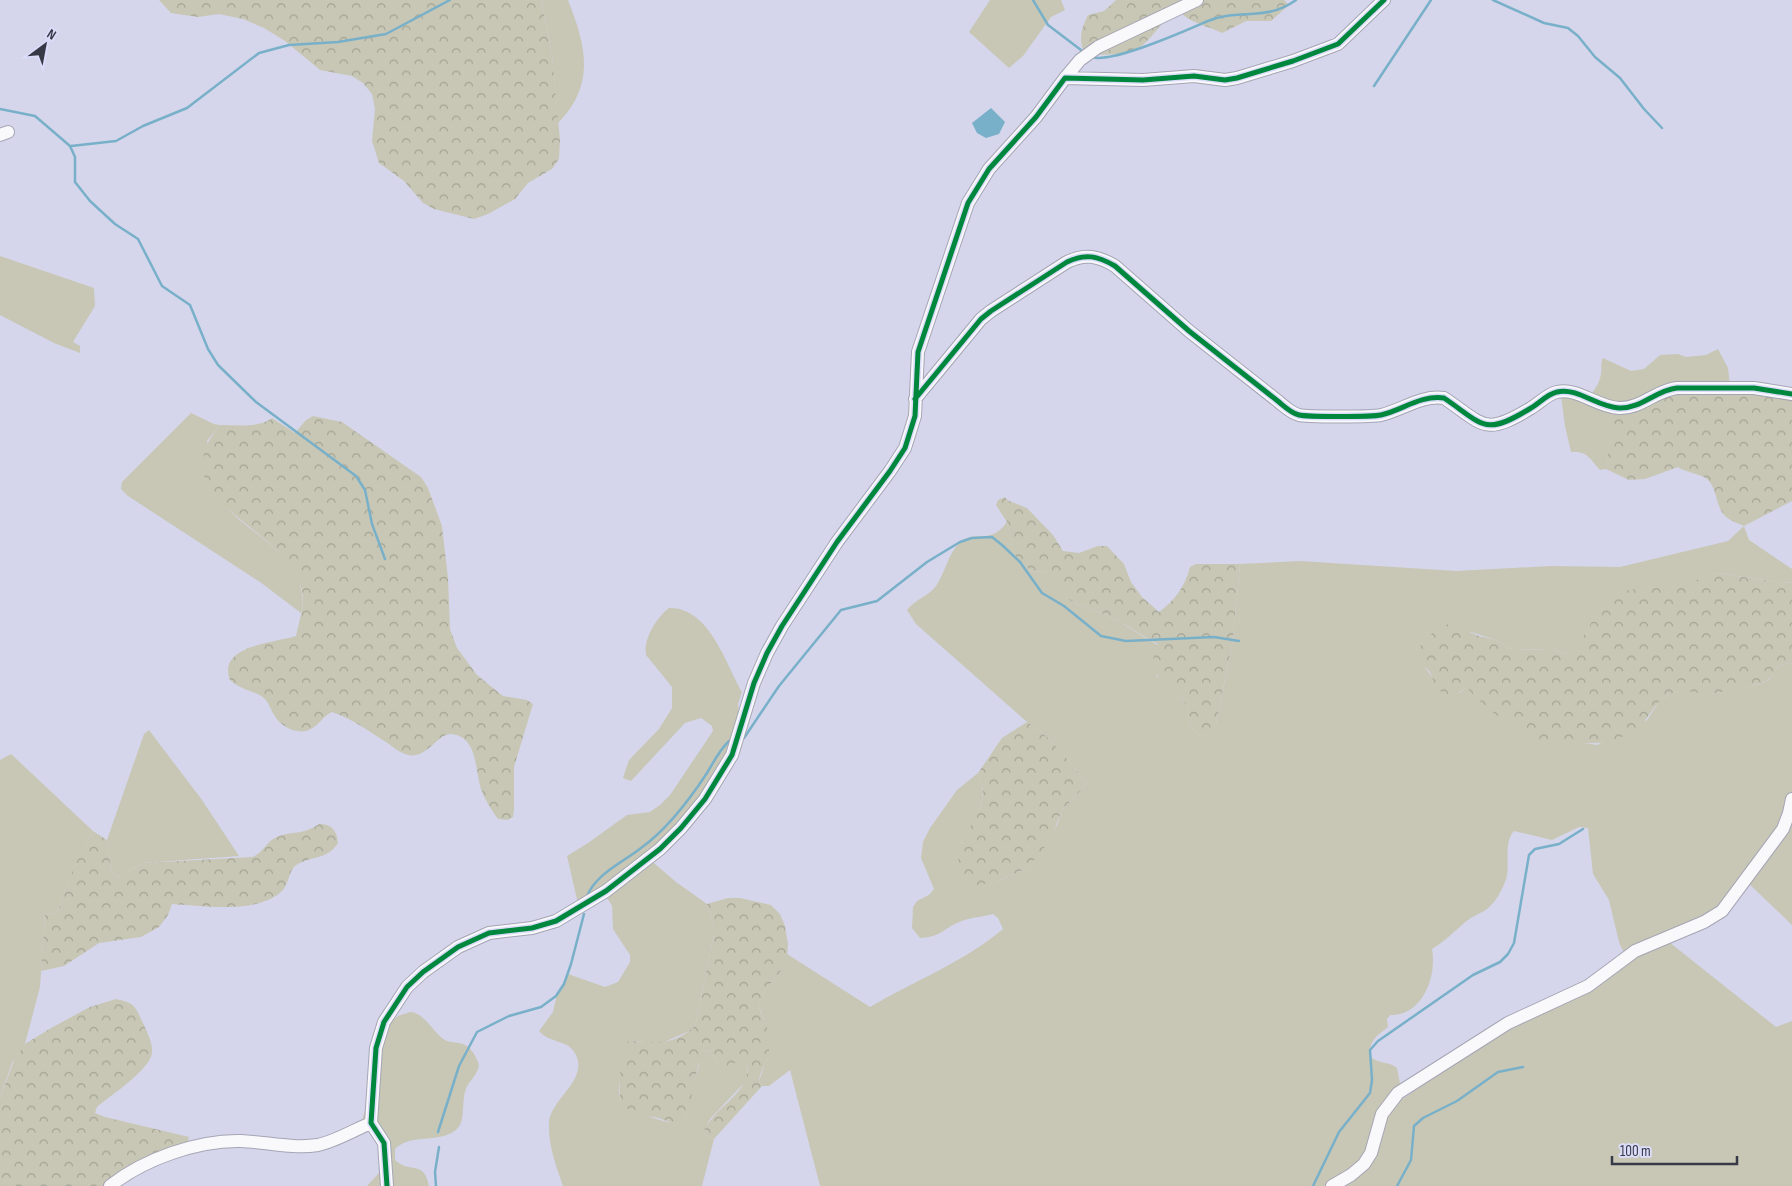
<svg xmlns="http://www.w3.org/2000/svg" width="1792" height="1186" font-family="'Sofia Sans Condensed',sans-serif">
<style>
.grass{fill:#c8c7b5;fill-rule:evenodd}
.forest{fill:url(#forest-crowns)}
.water{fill:#79b0c9}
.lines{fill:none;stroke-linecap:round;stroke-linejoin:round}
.stream{stroke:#79b0c9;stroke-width:2.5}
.minor-casing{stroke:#a5a5b5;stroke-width:14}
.minor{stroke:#f9f9fc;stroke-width:12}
.cycleway-casing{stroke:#dbdcf9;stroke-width:8}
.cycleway{stroke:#00873e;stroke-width:5}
</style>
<defs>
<pattern id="forest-crowns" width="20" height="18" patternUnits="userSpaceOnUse" patternTransform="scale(1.25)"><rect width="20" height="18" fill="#c8c7b5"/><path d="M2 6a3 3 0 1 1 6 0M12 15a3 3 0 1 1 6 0" fill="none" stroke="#a3a395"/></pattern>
</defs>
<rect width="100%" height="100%" fill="#d5d6eb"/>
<path class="grass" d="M541 0H568C586 46 596 84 558 123L552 54Z
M990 0H1061L1065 10 1051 17 1023 56 1009 68 969 32Z
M0 256 94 288 95 306 73 342 80 346V353L54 343 0 315Z
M1718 349 1728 368 1730 386 1615 410 1606 469 1600 470C1590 459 1588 451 1571 452L1565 426 1560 388 1592 393C1596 388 1600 381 1601 374 1602 367 1600 365 1603 358L1631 371 1644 369 1660 355 1678 354 1686 357 1706 355Z
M191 413 214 424 220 425 207 441C211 452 223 505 230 511 258 539 312 563 301 613L260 582 128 496 121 489 122 482Z
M1007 522 1012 547 1016 557 1032 572C1066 568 1053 587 1068 599 1079 607 1092 609 1104 614 1122 621 1140 636 1158 645L1156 676C1166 683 1176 691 1183 701 1194 715 1182 729 1205 736L1216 724 1225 680 1233 640 1240 564 1300 561 1456 571 1552 566 1620 567 1728 541 1744 526 1749 540 1792 569V582L1783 583 1718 573 1677 586 1658 589H1642L1600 608 1582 640 1574 649 1565 654 1550 649 1513 650 1496 640 1471 632 1429 639 1414 653 1432 677 1460 693 1466 687 1493 711 1531 735 1597 745 1647 720 1660 700 1671 693 1683 690 1712 694 1759 684 1769 680 1779 665 1790 663 1792 666V925L1746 881 1739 893 1669 942 1776 1027 1792 1021V1186H820L790 1070 769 1086H762L759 1081 767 1058 764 1020 759 1007 761 999 764 991 781 971 787 954 870 1007C914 981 964 962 1003 929L998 918 993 914C983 917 972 917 962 921 944 927 943 937 920 938L912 928 913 907 917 901 929 895 934 889 921 858 923 842 930 828 957 790 978 773C991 797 974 823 961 843L995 882 1028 868 1057 825 1062 810 1087 784C1068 760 1053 738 1027 722L916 624 907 610C915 599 928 597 936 586 945 573 948 554 960 542 975 529 990 546 1007 522ZM1579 827 1588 828 1593 874 1609 900 1619 942 1624 953 1574 993 1495 1032 1403 1099 1397 1068C1389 1061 1377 1064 1370 1056 1369 1040 1377 1036 1388 1027L1387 1019 1390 1015C1423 1016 1437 976 1432 949 1446 941 1455 930 1468 920 1473 916 1479 914 1484 911 1495 905 1504 887 1507 876 1509 861 1504 842 1514 831L1552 840Z
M669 608C709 607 725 662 742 692L738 704 739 714 725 765 648 858 676 882 707 904 714 926V934L695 1026 689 1031 660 1044 636 1041C629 1057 613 1083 621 1100 626 1111 671 1126 680 1122 681 1121 686 1116 686 1116L699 1064V1056L703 1050 710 1051 719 1063 741 1061 747 1065V1080L710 1119 703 1134 714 1139 702 1186H563C556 1166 548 1145 549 1123 550 1099 588 1081 576 1055 569 1039 550 1044 539 1031L553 1012 557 994 568 974 605 987 618 982 630 962V955L613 929 612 906 603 891 579 908 567 856 588 843 627 815 650 812 660 805 670 795 713 731 712 726 701 718 685 723 631 781 623 778 629 760 659 729 672 708V687L646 655C643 639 657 617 669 608Z
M149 730 202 800 239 856 144 863 116 877 111 871 107 840 144 734Z
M11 754 93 831C84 848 74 866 67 884 63 896 63 902 56 913L45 915 40 987 25 1044 12 1063 0 1098V760Z
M410 1012C423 1012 433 1031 442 1038 454 1048 466 1034 478 1062 482 1071 469 1080 466 1089 461 1100 466 1121 457 1129 441 1144 410 1133 395 1149V1160C409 1174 424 1159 429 1186H367L390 1161 374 1137 361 1123 373 1086 384 1028 398 1016Z"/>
<path class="forest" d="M159 0H541L552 54 560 140 559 159 552 169 528 183 515 199 488 214 474 219 434 209 423 203 404 181 379 163 372 141 375 109 372 94 363 83 352 76 320 70 285 41 264 28 243 19 219 14 198 17 171 13Z
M1116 0H1284L1289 5 1271 21H1246L1222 33C1206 25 1191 24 1178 10 1161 21 1158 31 1145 43 1131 57 1104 55 1085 54 1078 40 1081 29 1088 15L1104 11Z
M1663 389 1792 391V501L1744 526C1738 523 1731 521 1726 517 1715 507 1718 489 1707 479 1699 473 1686 473 1678 467L1645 479 1629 480 1606 469 1614 410 1636 395Z
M313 416 342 422 421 477 428 488 442 526 448 578 450 629 457 648 477 675 503 696 527 700 533 704 514 767V810L513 817 508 820 498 819C491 809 485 800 481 789 475 771 478 736 451 734 437 733 426 762 405 754 399 752 393 747 389 744 370 732 353 719 332 712 323 716 320 724 311 729 299 736 281 727 274 715 271 710 269 703 264 698 253 690 240 690 230 680 217 645 274 643 296 636 299 621 306 602 301 587 282 523 157 501 220 425 236 425 260 428 272 418L295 433 306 420Z
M1005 497 1007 500 1027 508 1053 535 1063 551 1079 553 1098 546H1107L1124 564 1131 582 1142 597 1159 612C1175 600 1185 587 1190 567L1196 564H1240L1233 640 1216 724 1211 732 1205 736C1183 729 1193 717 1184 702 1177 690 1155 681 1153 667 1152 660 1155 651 1158 644 1140 635 1122 621 1104 614 1092 609 1079 607 1068 599 1053 588 1065 568 1032 572L1016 557 1012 548 1007 522 996 505 998 500Z
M1718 573 1783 583 1792 582V666L1790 663 1779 665C1776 669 1772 677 1768 680 1763 684 1716 694 1709 694 1696 694 1685 688 1672 693 1653 700 1650 722 1632 732 1615 742 1600 744 1582 743 1574 743 1566 745 1559 744 1524 740 1489 712 1466 687 1456 697 1445 699 1436 686 1433 681 1432 675 1429 671 1425 666 1416 664 1411 661L1414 653 1437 628 1444 625 1451 624 1479 636 1496 640 1513 650 1550 649 1565 654C1588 642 1590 616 1607 600 1624 585 1653 590 1674 586 1689 583 1703 577 1718 573Z
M1027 722C1053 738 1068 760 1087 784L1062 810 1050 840 1028 868 995 882 977 885C924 847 1002 821 978 773L1002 738Z
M319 824C332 824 337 831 338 843 327 860 314 855 298 864 288 869 290 884 281 892 256 914 203 906 172 904L168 915 159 927 141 937 99 943 64 966 41 971 45 915 56 913C63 903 63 895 67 884 74 865 84 848 93 831L107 840 111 871 116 877 144 863 252 857C264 853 266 841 277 837 293 830 302 836 319 824Z
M728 898H740L771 905 780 914 785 926 788 944 787 959 781 971 764 991 759 1007C765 1027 775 1034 767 1058 765 1066 760 1072 759 1081L762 1086 714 1139 703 1134C712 1107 752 1093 747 1065L741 1061 727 1066 719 1063 710 1051 703 1050C696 1060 693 1115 681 1122 674 1125 665 1120 658 1118 647 1116 631 1114 623 1105 615 1095 622 1052 628 1041 655 1042 672 1047 695 1026L714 934V926L707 904Z
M116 999C135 1003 135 1006 143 1023 147 1032 153 1043 152 1053 149 1071 111 1095 97 1107L95 1113 105 1117 189 1137 186 1147 111 1186H0V1098L15 1058 25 1044 51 1028 90 1007Z"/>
<path class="water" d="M991 108 1005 122 999 134 986 138 977 133 972 123Z"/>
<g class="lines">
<path class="stream" d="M1033 0 1048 25 1081 50
M1493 0 1544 23 1568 28 1578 36 1595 57 1620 78 1644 109 1662 128
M1092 57C1112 64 1187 30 1208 21 1239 8 1266 22 1296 0
M1374 86 1431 0
M0 109 35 116 70 146 75 157V182L90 201 115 224 138 239 162 286 190 305 208 349 218 365 256 402 356 476 365 490 372 524 385 559
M71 146 116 141 143 126 187 108 259 53 289 45 338 42 386 34 450 0
M744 738 779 686 841 610 877 601 927 562 960 542 972 538 992 537 1002 545 1020 562 1042 593 1064 606 1101 636 1126 641 1214 637 1239 641
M587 896C597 873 622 863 641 848 666 830 690 799 707 773 715 760 718 752 729 741
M438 1132 459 1066 477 1032 509 1016 541 1007 556 996 564 984 571 964 584 914
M436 1186 435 1172 439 1147
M1313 1186 1339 1132 1370 1093 1372 1080 1370 1050 1378 1041 1473 975 1500 962 1508 954 1514 943 1529 855 1535 849 1559 844 1583 829
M1397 1186 1411 1160 1414 1126 1423 1118 1457 1101 1498 1072 1523 1067"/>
<defs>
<path id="minor" d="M1065 78 1080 60 1098 47 1197 0
M0 135 8 132
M915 399 981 319 991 311 1067 262C1085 253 1098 256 1115 266L1189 331 1279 402C1285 407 1291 413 1299 415 1306 417 1373 417 1381 415 1403 410 1420 395 1444 398 1484 425 1484 437 1531 408 1540 403 1547 394 1557 392 1577 387 1597 407 1619 408 1641 409 1656 390 1677 388H1754L1792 394
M110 1186C144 1159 198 1140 241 1141 267 1142 292 1149 318 1145 336 1141 354 1130 371 1123
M387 1186 384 1143 371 1123 376 1048 384 1022 407 987 423 972 458 947 489 933 532 928 556 921 606 891 660 849 681 828 705 799 732 755 754 683 767 653 782 626 837 542 890 471 905 448 915 416 918 352 968 203 989 169 1036 117 1065 78 1143 80 1194 76 1225 80 1237 78 1293 61 1338 44 1384 0
M1332 1186 1351 1175 1364 1164 1371 1153 1382 1114 1398 1093 1508 1023 1588 986 1635 951 1704 922 1722 911 1783 829 1789 813 1792 799"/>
</defs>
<use href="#minor" class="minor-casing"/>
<use href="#minor" class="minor"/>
<defs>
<path id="cycleway" d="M915 399 981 319 991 311 1067 262C1085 253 1098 256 1115 266L1189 331 1279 402C1285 407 1291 413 1299 415 1306 417 1373 417 1381 415 1403 410 1420 395 1444 398 1484 425 1484 437 1531 408 1540 403 1547 394 1557 392 1577 387 1597 407 1619 408 1641 409 1656 390 1677 388H1754L1792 394
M387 1186 384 1143 371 1123 376 1048 384 1022 407 987 423 972 458 947 489 933 532 928 556 921 606 891 660 849 681 828 705 799 732 755 754 683 767 653 782 626 837 542 890 471 905 448 915 416 918 352 968 203 989 169 1036 117 1065 78 1143 80 1194 76 1225 80 1237 78 1293 61 1338 44 1384 0"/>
</defs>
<use href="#cycleway" class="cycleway-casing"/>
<use href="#cycleway" class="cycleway"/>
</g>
<g transform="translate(45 45) rotate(32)" stroke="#dbdcf9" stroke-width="4" paint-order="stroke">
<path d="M0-4L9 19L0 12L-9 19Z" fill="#383947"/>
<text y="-8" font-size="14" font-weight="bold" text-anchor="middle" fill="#383947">N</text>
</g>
<path d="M1612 1156v8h125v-8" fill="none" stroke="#383947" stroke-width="2.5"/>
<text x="1620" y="1156" font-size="15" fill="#383947" stroke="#dbdcf9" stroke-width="4" paint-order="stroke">100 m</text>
</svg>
